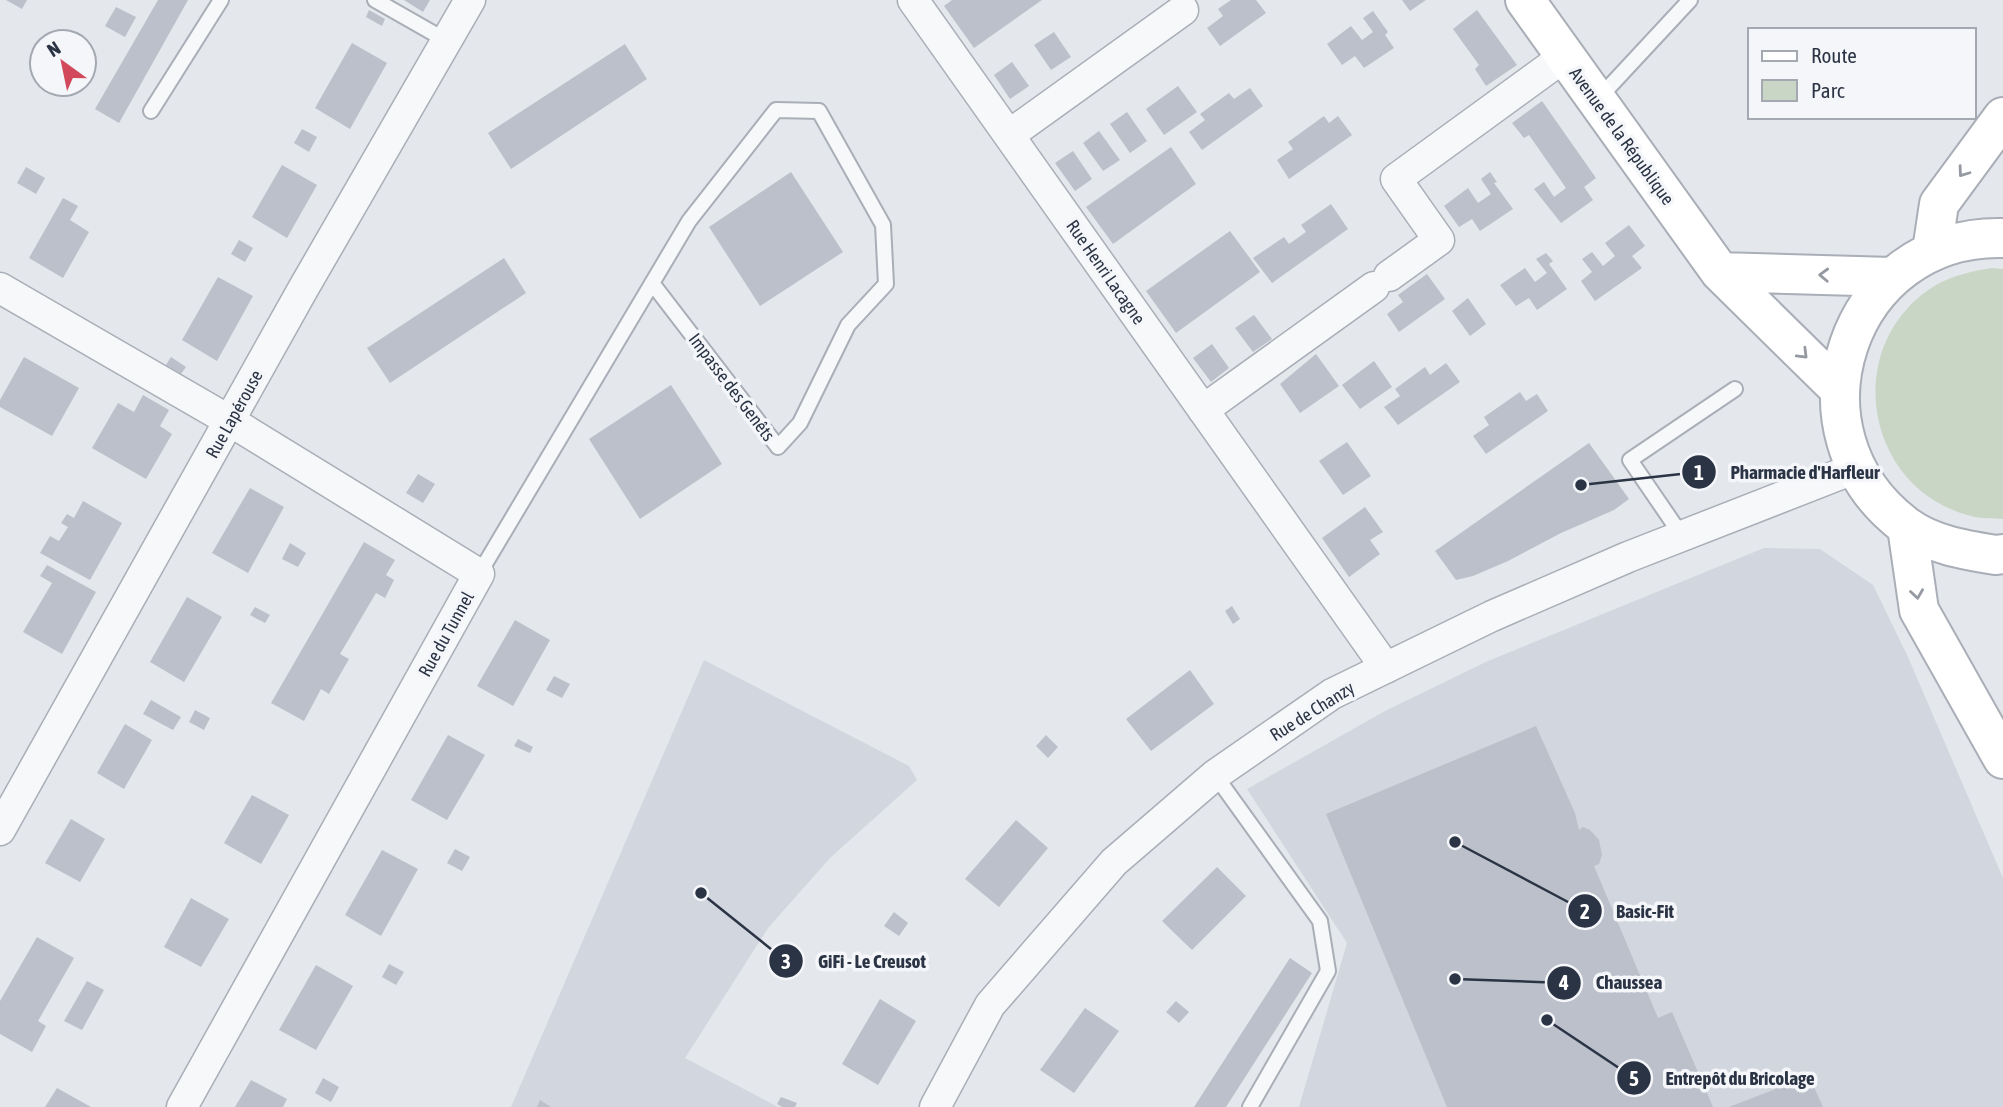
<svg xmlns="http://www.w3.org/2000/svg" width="2003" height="1107" font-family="'Asap Condensed',sans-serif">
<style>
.built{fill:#d2d6de}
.green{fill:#c9d6c5}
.building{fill:#bbc0ca}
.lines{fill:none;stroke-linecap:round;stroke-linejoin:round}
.lane-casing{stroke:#a9aeb7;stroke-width:18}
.street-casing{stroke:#a9aeb7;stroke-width:33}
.secondary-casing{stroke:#a9aeb7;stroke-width:42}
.lane{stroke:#f7f8fa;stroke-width:14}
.street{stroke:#f7f8fa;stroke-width:30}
.secondary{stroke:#fff;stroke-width:38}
.oneway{stroke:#959aa2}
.labels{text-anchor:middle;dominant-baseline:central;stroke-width:7;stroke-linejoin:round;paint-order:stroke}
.street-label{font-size:18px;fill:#2b3445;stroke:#f4f6f9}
.leader{fill:none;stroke:#2b3445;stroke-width:2.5}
.callout-dot{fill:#2b3445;stroke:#f4f6f9;stroke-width:2.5}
.mark-label{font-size:21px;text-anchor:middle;font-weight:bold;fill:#fff}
.callout-label{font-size:19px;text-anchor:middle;font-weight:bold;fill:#2b3445;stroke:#f4f6f9;stroke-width:7;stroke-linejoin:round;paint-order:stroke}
</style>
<rect width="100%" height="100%" fill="#e4e7ec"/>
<path class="built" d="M1764 548 1820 549 1873 585 1908 657 2003 878V1107H1299L1347 943 1247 789 1385 711 1488 661Z
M704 660 909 766 917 780 830 858 768 928 685 1058 778 1107H511Z"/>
<path class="green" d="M1992 268 2003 269V519C1993 518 1981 519 1971 516 1863 489 1840 343 1936 285 1954 275 1973 271 1992 268Z"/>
<path class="building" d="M6 0H27L22 9Z
M158 0H188L119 123 95 109Z
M404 0H430L423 12Z
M952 0H1042L974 48 944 6Z
M1231 0H1256L1266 13 1220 46 1207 28 1223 16 1218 9Z
M1402 0H1426L1410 11Z
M116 7 136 17 125 37 105 26Z
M369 10 385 19 382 26 366 17Z
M1477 10 1517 65 1486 86 1475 69 1479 65 1453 29Z
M1373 11 1388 32 1385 35 1394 48 1364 68 1355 56 1342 65 1327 44 1351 26 1362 40 1373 32 1363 18Z
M1054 32 1071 57 1051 70 1034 45Z
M352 43 387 63 350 129 315 108Z
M625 44 647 79 511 169 488 133Z
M1012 62 1029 86 1010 99 994 75Z
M1178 86 1197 112 1164 135 1146 109Z
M1250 88 1263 106 1202 150 1189 132 1205 120 1200 114 1229 93 1234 99Z
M1542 101 1596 178 1584 187 1593 200 1561 223 1534 189 1544 182 1554 197 1566 188 1529 135 1524 138 1512 123Z
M1127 112 1147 141 1130 153 1110 124Z
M1324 116 1329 123 1338 116 1352 135 1289 179 1277 160 1293 149 1288 142Z
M302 129 317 137 309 152 294 143Z
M1099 131 1120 160 1103 171 1083 143Z
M1171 147 1196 184 1113 244 1086 207Z
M1073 151 1092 179 1075 191 1055 163Z
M282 165 317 185 287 238 252 217Z
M26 167 45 178 36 194 17 183Z
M791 172 843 252 760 306 709 227Z
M1490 172 1497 182 1494 183 1513 209 1480 231 1472 219 1459 227 1444 206 1468 188 1478 203 1491 194 1481 179Z
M63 198 78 206 70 220 89 232 63 278 29 258Z
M1331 204 1348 229 1272 283 1253 258 1284 237 1289 244 1306 232 1301 225Z
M1629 225 1645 246 1632 256 1642 268 1595 301 1581 281 1592 272 1582 259 1592 252 1603 266 1615 256 1605 243Z
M1230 231 1260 272 1176 333 1146 291Z
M239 240 253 248 245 262 231 254Z
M1546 253 1553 261 1549 264 1567 289 1537 310 1529 298 1516 306 1500 285 1525 268 1535 282 1547 273 1536 259Z
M504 258 526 293 390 383 367 348Z
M1427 274 1445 299 1399 332 1387 314 1403 302 1398 295Z
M218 277 253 296 217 361 182 340Z
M1468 298 1486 324 1470 336 1452 311Z
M1254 315 1272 339 1253 352 1235 328Z
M1212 344 1229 368 1211 382 1193 358Z
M1316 354 1339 386 1300 413 1280 384Z
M24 357 79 388 52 436 0 407V400Z
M171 357 186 367 181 374 166 365Z
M1374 361 1392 387 1360 409 1342 385Z
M1446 363 1460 382 1398 425 1384 407 1400 396 1395 389 1425 367 1430 375Z
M671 385 722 464 640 519 589 439Z
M1520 392 1526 401 1537 394 1548 411 1486 454 1473 436 1489 425 1484 417Z
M143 395 169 410 160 426 172 434 146 479 92 448 118 403 134 412Z
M1347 442 1371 476 1343 495 1319 461Z
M1589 443 1629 499 1614 510 1561 533 1508 561 1473 576 1456 580 1435 551Z
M418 474 435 484 423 503 406 493Z
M250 488 284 507 248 573 212 553Z
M83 501 122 523 90 580 40 553 50 536 59 541 68 527 61 523 67 514 74 518Z
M1365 507 1383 532 1370 540 1380 554 1349 577 1322 538Z
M364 542 395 560 386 575 394 580 385 598 376 593 340 654 349 659 329 694 321 689 304 721 271 703Z
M290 543 306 553 298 567 282 559Z
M47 565 96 592 62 654 23 632 52 583 40 576Z
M187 597 222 617 184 682 150 662Z
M1232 606 1240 619 1233 624 1225 611Z
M255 607 270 615 265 623 250 615Z
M515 620 550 640 513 706 477 686Z
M1190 670 1214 704 1151 751 1126 719Z
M554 676 570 684 562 698 546 690Z
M151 700 181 717 173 730 143 714Z
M195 710 210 718 204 730 189 722Z
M125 724 152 740 124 789 97 773Z
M1536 726 1575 813 1579 830 1583 827 1590 830 1599 840 1602 855 1599 864 1594 866 1658 1018 1672 1012 1713 1107H1447L1326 814Z
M448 735 485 755 447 820 411 800Z
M1046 735 1058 747 1048 758 1036 746Z
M518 739 533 747 530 753 514 746Z
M252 795 289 815 261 864 224 843Z
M71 819 105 839 80 882 45 863Z
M1016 820 1048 848 999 907 965 879Z
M455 849 470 857 462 871 447 863Z
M382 850 418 869 381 936 345 915Z
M1217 867 1246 896 1192 950 1162 921Z
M191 898 229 919 201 967 164 947Z
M894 912 908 923 899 936 884 926Z
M37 937 74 958 38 1021 46 1026 32 1052 0 1034V1001Z
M1290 958 1312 973 1226 1107H1194Z
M389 964 404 972 396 985 382 977Z
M316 965 353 986 316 1050 279 1030Z
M87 981 104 990 82 1030 64 1021Z
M880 999 916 1021 878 1085 842 1064Z
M1176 1001 1189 1012 1179 1023 1166 1012Z
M1085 1008 1119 1031 1074 1093 1040 1070Z
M1809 1076 1823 1107H1729Z
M323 1078 339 1087 331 1102 315 1093Z
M251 1080 287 1099 283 1107H235Z
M57 1088 91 1107H45Z
M781 1097 797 1103 795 1107H782L777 1104Z
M540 1100 551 1107H537Z"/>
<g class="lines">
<defs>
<path id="lane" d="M375 0 447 41
M1598 99 1690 0
M151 111 221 0
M1682 536 1630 460 1735 389
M479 574 689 221 776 110 819 111 883 225 886 284 848 325 800 423 778 447 652 283
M1215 775 1320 921 1328 971 1250 1107"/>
<path id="street" d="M913 0 1386 668
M1009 135 1183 10
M1389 276 1439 240 1396 179 1565 56
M0 288 230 421 479 574 182 1107
M1203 410 1374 287
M0 830 303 289 470 0
M935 1107 990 1005 1114 862 1215 775 1332 694 1492 616 1628 557 1856 468"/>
<path id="secondary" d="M1525 0 1720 272 1839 389
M2003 238C1847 234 1780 432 1906 526 1932 545 1965 550 1996 555L2003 554
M1932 251 1939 204 2003 117
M1720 272 1892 277
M1907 527 1919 610 2003 759"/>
</defs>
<use href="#lane" class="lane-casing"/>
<use href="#street" class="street-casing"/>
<use href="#secondary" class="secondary-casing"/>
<use href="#lane" class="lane"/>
<use href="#street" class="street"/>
<use href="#secondary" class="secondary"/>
</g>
<defs><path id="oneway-chevron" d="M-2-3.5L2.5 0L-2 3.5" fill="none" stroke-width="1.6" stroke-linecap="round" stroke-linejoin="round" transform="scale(1.75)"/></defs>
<g class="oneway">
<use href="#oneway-chevron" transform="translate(1963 172) rotate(126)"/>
<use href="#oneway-chevron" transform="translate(1824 275) rotate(-178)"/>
<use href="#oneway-chevron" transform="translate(1803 354) rotate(45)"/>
<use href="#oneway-chevron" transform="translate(1917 594) rotate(82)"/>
</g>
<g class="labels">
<g class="street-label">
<text transform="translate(1622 136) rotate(54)">Avenue de la République</text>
<text transform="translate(1106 272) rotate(55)">Rue Henri Lacagne</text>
<text transform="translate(732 387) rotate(53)">Impasse des Genêts</text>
<text transform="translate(234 414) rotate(-61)">Rue Lapérouse</text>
<text transform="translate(446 634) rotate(-61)">Rue du Tunnel</text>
<text transform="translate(1312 711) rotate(-32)">Rue de Chanzy</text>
</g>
</g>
<path class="leader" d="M1581 485L1699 472M1455 842L1585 911M701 893L786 961M1455 979L1564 983M1547 1020L1634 1078"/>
<g class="callout-dot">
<circle cx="1581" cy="485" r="7"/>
<circle cx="1455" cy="842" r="7"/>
<circle cx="701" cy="893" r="7"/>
<circle cx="1455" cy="979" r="7"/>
<circle cx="1547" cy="1020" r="7"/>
<circle cx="1699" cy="472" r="18"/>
<circle cx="1585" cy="911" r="18"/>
<circle cx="786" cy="961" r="18"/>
<circle cx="1564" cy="983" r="18"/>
<circle cx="1634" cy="1078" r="18"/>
</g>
<g class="mark-label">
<text x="1699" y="480">1</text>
<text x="1585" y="919">2</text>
<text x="786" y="969">3</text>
<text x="1564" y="990">4</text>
<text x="1634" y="1086">5</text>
</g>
<g class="callout-label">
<text x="1805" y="479">Pharmacie d'Harfleur</text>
<text x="1645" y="918">Basic-Fit</text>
<text x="872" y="968">GiFi - Le Creusot</text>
<text x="1629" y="989">Chaussea</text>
<text x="1740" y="1085">Entrepôt du Bricolage</text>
</g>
<rect x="1748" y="28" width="228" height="91" fill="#f4f6f9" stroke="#a4a8b1" stroke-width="2"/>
<rect x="1762" y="51" width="35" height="10" fill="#ffffff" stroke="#a4a8b1" stroke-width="2"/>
<text x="1811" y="63" font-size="21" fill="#2b3445">Route</text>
<rect x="1762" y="80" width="35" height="21" fill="#c9d6c5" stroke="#a4a8b1" stroke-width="2"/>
<text x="1811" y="98" font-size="21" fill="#2b3445">Parc</text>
<g transform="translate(63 63) rotate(327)"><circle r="33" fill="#f4f6f9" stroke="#a4a8b1" stroke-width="2"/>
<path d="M0-5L12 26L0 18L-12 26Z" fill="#d1495b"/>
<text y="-10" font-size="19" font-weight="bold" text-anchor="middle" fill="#2b3445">N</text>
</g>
</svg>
